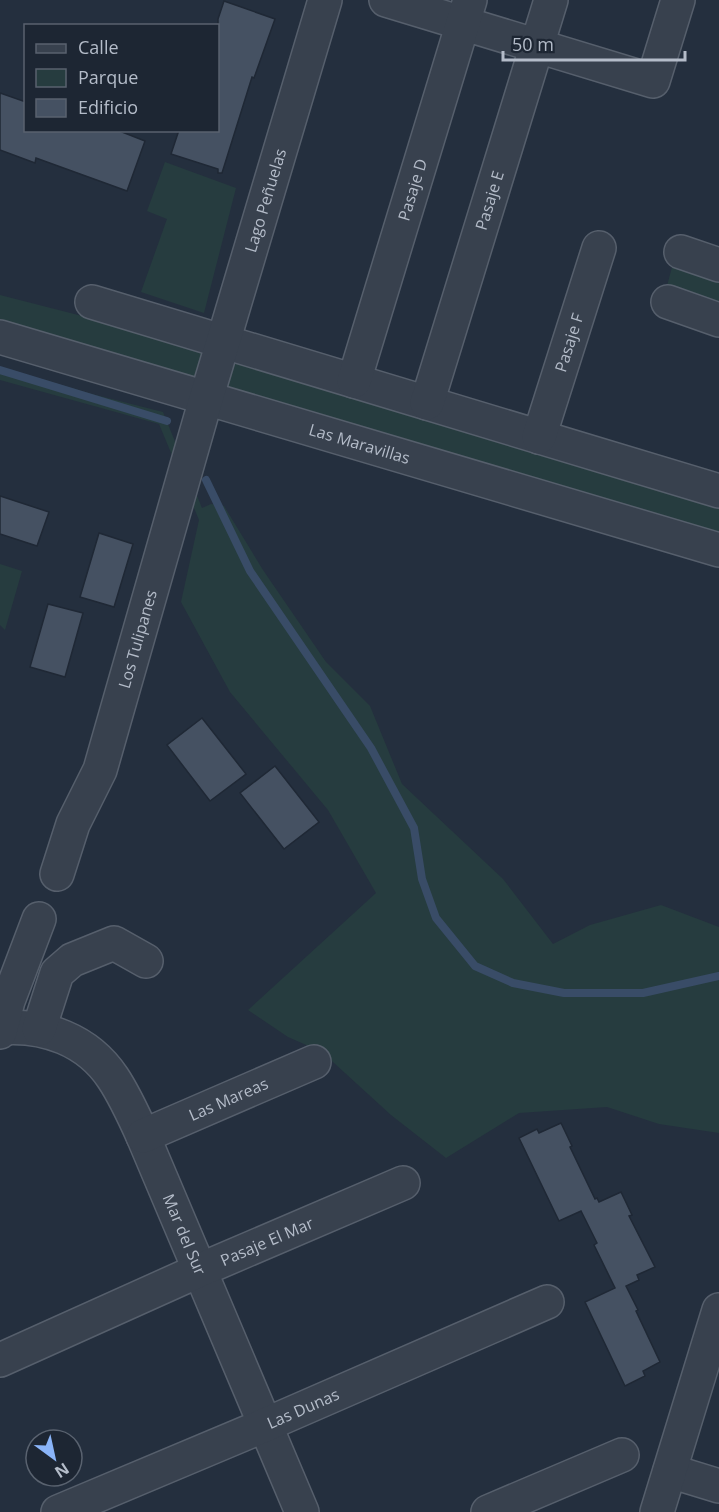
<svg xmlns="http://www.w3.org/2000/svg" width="719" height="1512" font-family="'Open Sans',sans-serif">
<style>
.green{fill:#263c3f}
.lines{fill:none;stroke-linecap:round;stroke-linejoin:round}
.stream{stroke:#394c67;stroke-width:8}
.building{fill:#455162;stroke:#1f2835;stroke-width:1.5}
.minor-casing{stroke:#565f6c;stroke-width:36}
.minor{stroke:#38414e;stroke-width:33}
.labels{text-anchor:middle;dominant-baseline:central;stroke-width:6;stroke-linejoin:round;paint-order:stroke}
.street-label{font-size:16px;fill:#b4bcc9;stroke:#1d2633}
</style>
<rect width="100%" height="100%" fill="#242f3e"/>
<path class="green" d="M165 162 236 188 204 313 141 292 167 219 147 211Z
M675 256 719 270V316L664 297Z
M0 295 82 316 207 354 199 380 0 320Z
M234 361 719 509V536L226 387Z
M0 368 38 378 92 394 163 412 202 508 211 504 224 506 263 570 326 662 370 706 402 784 503 879 553 944 590 925 661 905 719 927V1133L659 1124 607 1107 519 1113 446 1158 391 1115 322 1052 288 1037 248 1010 376 893 328 810 230 692 181 602 199 520 159 424 0 380Z
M0 564 22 571 5 630 0 625Z"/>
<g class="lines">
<path class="stream" d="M0 370 167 421
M206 480 250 571 371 748 414 828 422 879 436 918 475 966 513 983 564 993H643L719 976"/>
</g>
<path class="building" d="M224 1 275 19 254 78 252 77 222 173H218V169L171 154 179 130H218V19Z
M0 93 26 102V130H117L145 141 127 191 36 158 35 163 0 150Z
M0 496 49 512 37 546 0 534Z
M99 533 133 544 114 607 80 597Z
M48 604 83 613 65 677 30 667Z
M202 718 246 774 210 801 167 745Z
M275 766 319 822 284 849 240 793Z
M561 1123 572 1146 570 1147 595 1199 597 1198 599 1202 621 1192 632 1215 629 1216 655 1267 637 1275 639 1280 626 1286 638 1310 636 1311 660 1362 643 1371 645 1376 625 1386 585 1302 615 1288 594 1245 597 1243 581 1211 559 1221 519 1138 537 1129 539 1133Z"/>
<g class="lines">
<defs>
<g id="minor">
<path d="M386 0 653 81 678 0"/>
<path d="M681 252 719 265"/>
<path d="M92 302 719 491"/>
<path d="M668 302 719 320"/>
<path id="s1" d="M0 337 719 550"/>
<path id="s2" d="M354 381 470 0"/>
<path id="s3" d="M427 403 551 0"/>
<path id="s4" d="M539 437 599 248"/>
<path id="s5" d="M57 874 73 824 100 770 206 399 325 0"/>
<path id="s6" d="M0 1028C44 1024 88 1040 113 1078 125 1096 134 1116 143 1136L302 1512"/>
<path d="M39 1029 57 973 72 960 114 943 146 961"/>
<path d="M0 1032 8 1001 39 919"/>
<path id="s7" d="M143 1136 314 1062"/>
<path id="s8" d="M0 1360 200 1270 403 1183"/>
<path d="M670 1471 719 1486"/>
<path id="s9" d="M58 1512 265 1425 547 1302"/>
<path d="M488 1512 622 1455"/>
<path d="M657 1512 719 1310"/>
</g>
</defs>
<use href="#minor" class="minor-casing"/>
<use href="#minor" class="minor"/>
</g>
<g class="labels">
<g class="street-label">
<text stroke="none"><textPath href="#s2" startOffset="200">Pasaje D</textPath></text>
<text stroke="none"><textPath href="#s5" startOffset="706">Lago Peñuelas</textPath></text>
<text stroke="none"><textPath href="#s3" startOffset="212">Pasaje E</textPath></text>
<text stroke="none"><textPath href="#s4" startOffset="99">Pasaje F</textPath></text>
<text stroke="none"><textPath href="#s1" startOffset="375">Las Maravillas</textPath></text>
<text stroke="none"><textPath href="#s5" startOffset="249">Los Tulipanes</textPath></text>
<text stroke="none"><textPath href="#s7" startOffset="93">Las Mareas</textPath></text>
<text stroke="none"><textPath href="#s6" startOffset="302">Mar del Sur</textPath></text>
<text stroke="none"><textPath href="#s8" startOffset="292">Pasaje El Mar</textPath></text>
<text stroke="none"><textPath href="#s9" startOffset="266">Las Dunas</textPath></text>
</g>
</g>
<rect x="24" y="24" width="195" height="108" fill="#1d2633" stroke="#59626f" stroke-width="1.5"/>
<rect x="36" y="44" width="30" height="9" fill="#38414e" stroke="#59626f" stroke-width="1.5"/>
<text x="78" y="54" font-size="18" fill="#b4bcc9">Calle</text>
<rect x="36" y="69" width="30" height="18" fill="#263c3f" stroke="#59626f" stroke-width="1.5"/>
<text x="78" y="84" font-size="18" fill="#b4bcc9">Parque</text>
<rect x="36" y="99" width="30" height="18" fill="#455162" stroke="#59626f" stroke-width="1.5"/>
<text x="78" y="114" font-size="18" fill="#b4bcc9">Edificio</text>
<g transform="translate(54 1458) rotate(147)"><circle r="28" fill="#1d2633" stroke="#59626f" stroke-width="1.5"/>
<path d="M0-4.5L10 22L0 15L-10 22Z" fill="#8ab4f8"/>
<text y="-9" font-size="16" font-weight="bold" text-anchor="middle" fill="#b4bcc9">N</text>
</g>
<path d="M503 51v9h182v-9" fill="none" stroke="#b4bcc9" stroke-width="3"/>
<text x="512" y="51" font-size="18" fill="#b4bcc9" stroke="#1d2633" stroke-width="4.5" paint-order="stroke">50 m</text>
</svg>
